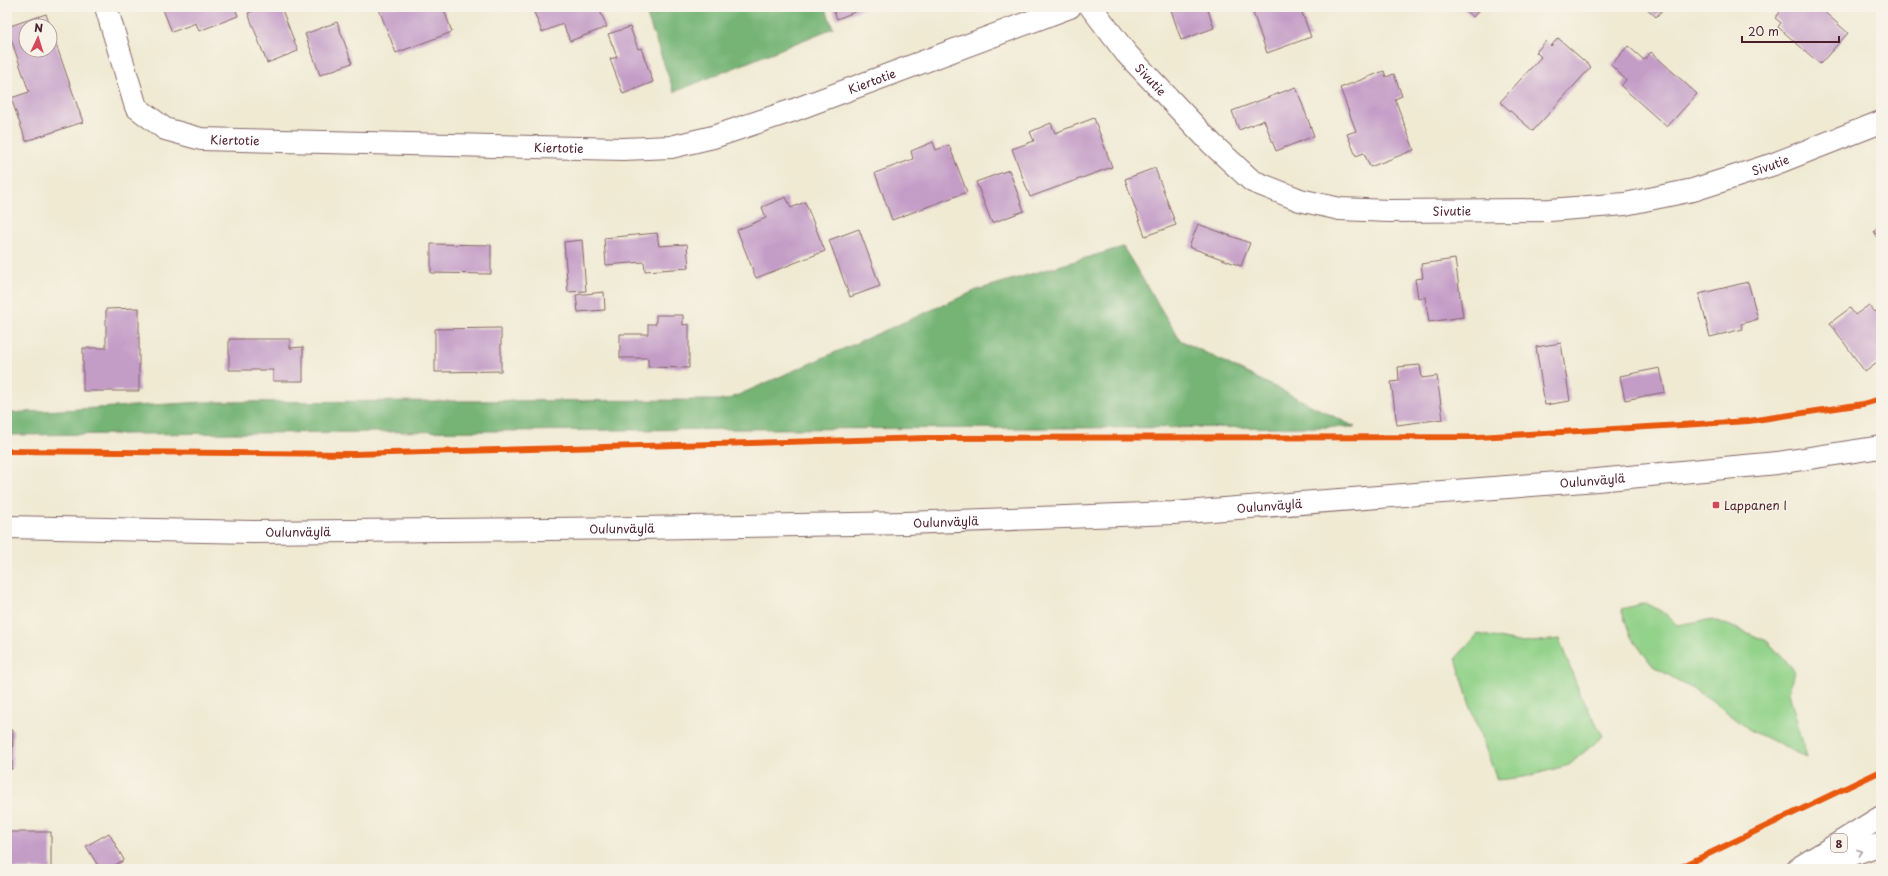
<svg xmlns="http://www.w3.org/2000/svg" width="1888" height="876" font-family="'Playpen Sans',sans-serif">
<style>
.green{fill:#92d289;stroke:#6e785a}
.forest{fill:#75b475;stroke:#606a50}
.building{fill:#c49dc7}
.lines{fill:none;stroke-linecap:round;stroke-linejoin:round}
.street-casing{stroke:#846666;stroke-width:24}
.secondary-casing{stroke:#846666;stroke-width:24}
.highway-casing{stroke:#846666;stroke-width:24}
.street{stroke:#fff;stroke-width:22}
.secondary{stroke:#fff;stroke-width:22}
.highway{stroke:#fff;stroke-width:22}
.cycleway-casing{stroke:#f7f3e8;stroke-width:8}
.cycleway{stroke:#e8590c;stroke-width:6}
.oneway{stroke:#ae9aa0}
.poi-dot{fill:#d1495b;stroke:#f7f3e8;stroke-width:1.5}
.labels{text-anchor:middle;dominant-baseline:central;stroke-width:3;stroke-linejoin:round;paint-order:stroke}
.shield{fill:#f7f3e8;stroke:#7e5f64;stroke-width:1}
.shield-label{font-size:11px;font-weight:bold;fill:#4a1f2b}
.street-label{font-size:12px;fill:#4a1f2b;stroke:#f7f3e8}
.poi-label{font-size:12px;fill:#4a1f2b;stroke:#f7f3e8;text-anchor:start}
</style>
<rect width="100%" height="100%" fill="#f7f3e8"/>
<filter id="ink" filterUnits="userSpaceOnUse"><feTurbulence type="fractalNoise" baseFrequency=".025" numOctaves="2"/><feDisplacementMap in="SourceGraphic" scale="8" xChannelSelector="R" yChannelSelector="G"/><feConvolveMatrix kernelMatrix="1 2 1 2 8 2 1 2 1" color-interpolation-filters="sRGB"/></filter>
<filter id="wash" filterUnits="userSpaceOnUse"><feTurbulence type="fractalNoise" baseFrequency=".012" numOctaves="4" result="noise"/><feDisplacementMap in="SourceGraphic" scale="16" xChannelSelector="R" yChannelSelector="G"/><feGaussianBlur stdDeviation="0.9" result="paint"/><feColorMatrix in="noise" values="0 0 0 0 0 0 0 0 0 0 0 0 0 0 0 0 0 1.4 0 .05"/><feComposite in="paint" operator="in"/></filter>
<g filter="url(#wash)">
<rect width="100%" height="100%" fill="#f0ead3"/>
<path class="green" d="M1646 603 1666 614 1677 625 1713 619 1767 641 1794 670 1789 693 1807 758 1750 730 1710 699 1653 666 1631 637 1621 609Z
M1478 634 1523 643 1559 639 1581 696 1603 736 1569 765 1524 777 1497 780 1471 709 1456 658Z"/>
<path class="forest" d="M644 7H825L833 28 674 92Z
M1123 247 1180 340 1355 427 739 429 7 435V413L206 402 727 400 977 290Z"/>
<g id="blocks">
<path class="building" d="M162 7H238L235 8 238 16 199 31 196 23 172 32Z
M265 7H281L298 51 267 63 248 13Z
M378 7H443L452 32 396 53Z
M532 7H609L600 11 607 27 570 41 563 24 542 32Z
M832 7H867L837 19Z
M1179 7H1207L1214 28 1181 40 1171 10Z
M1251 7H1300L1311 37 1267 53Z
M1461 7H1482L1473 17Z
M1645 7H1665L1656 17Z
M1784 7H1819L1848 33 1820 64 1778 27 1781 23 1775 18Z
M46 14 50 26H26V50H50V27L83 122 26 141 11 98 29 92 7 27Z
M337 22 352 63 320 75 305 34Z
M630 27 638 49 641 48 653 82 623 94 610 59 617 57 608 34Z
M1558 38 1591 67 1533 131 1500 102 1541 57 1536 52 1546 41 1551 46Z
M1628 46 1644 60 1651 52 1697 94 1667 127 1621 86 1626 80 1611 65Z
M1384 71 1386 77 1394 74 1402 96 1395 99 1414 150 1370 167 1364 153 1356 156 1347 134 1356 131 1340 88Z
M1296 87 1314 136 1276 151 1264 120 1239 130 1232 111Z
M1094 118 1112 167 1030 197 1012 149 1034 141 1030 132 1051 123 1055 133Z
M933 142 936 150 949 145 967 192 892 220 875 173 913 159 911 151Z
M1155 168 1176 225 1145 236 1125 179Z
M1009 170 1024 211 992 223 976 182Z
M786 197 791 208 805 202 825 251 756 278 737 230 766 218 762 207Z
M1198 224 1250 243 1241 266 1189 247Z
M1881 227V244L1874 231Z
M859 229 880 286 850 297 829 240Z
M657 233 659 246 687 244 689 268 645 271 644 262 606 265 604 238Z
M582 240 586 291 568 292 564 242Z
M431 244 491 245V274L431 273Z
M1455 259 1463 317 1429 322 1425 297 1418 298 1415 279 1423 278 1421 264Z
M1748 282 1758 319 1741 324 1743 329 1710 337 1699 294Z
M604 292 605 310 578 312 576 295Z
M1869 305 1875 312 1881 307V360L1865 372 1830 323 1850 308 1855 315Z
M139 308V391H83V348H106V309Z
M656 315H683V325L689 324V368L648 367V358H620V334H648V324H656Z
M501 328V371L435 372V329Z
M229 339H290V348L303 347V381H273V370H229Z
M1561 343 1570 401 1545 405 1536 347Z
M1420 365 1422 378 1437 376 1443 419 1397 425 1391 382 1399 381 1398 367Z
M1660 368 1665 392 1625 400 1620 376Z
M7 730H13L12 769H7Z
M7 832H51V869H7Z
M109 833 124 860 108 869H100L86 846Z"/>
</g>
</g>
<g filter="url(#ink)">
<use href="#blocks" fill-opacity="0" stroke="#846666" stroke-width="1"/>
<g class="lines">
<defs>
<g id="street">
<path id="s1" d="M106 7 136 107 165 129 201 139 623 149 671 147 713 137 794 110 1070 7"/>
<path id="s2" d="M1091 7 1126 53 1212 144 1252 181 1300 200 1340 209 1389 211 1550 210 1625 204 1693 190 1774 164 1881 122"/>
</g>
<g id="secondary">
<path id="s3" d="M7 527 253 532 639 528 906 523 1173 513 1597 480 1777 463 1881 447"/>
</g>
<path id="highway" d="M1817 867 1881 844
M1797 869 1881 817"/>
</defs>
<use href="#street" class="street-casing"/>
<use href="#secondary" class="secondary-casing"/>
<use href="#highway" class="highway-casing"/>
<use href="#street" class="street"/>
<use href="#secondary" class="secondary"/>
<use href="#highway" class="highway"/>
<defs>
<path id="cycleway" d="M7 451 354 454 927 438 1478 437 1749 421 1863 404 1881 399
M1677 869 1881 771"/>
</defs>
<use href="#cycleway" class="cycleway-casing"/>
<use href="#cycleway" class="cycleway"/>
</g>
<defs><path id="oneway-chevron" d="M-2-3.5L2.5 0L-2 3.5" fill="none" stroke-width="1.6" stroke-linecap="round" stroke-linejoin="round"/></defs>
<use class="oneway" href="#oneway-chevron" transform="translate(1860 852) rotate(-20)"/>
</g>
<rect class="poi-dot" x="1712" y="501" width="8" height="8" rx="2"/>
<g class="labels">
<rect class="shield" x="1831" y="834" width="16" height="18" rx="3"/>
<g class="shield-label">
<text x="1839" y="843">8</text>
</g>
<g class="street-label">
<text stroke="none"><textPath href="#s2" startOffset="94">Sivutie</textPath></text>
<text stroke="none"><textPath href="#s1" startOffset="860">Kiertotie</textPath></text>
<text stroke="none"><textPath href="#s1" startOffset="212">Kiertotie</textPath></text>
<text stroke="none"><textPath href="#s1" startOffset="536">Kiertotie</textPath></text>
<text stroke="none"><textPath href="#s2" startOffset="766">Sivutie</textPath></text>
<text stroke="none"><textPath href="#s2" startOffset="442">Sivutie</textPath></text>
<text stroke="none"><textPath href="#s3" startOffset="1587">Oulunväylä</textPath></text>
<text stroke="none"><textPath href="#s3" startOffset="1263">Oulunväylä</textPath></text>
<text stroke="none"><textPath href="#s3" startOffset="939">Oulunväylä</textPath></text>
<text stroke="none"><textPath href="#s3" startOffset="615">Oulunväylä</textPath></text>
<text stroke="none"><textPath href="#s3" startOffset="291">Oulunväylä</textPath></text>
</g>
<g class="poi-label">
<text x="1724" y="505">Lappanen I</text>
</g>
</g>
<rect width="1888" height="876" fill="none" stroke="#f7f3e8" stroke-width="24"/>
<g transform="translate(38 38) rotate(4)"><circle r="19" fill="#f7f3e8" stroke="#b29e9c"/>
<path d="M0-3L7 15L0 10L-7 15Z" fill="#d1495b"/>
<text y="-6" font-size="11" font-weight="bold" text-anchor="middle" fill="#4a1f2b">N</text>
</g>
<path d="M1742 36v6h97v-6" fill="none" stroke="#4a1f2b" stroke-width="2"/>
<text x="1748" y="36" font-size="12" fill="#4a1f2b" stroke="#f7f3e8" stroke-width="3" paint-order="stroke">20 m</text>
</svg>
